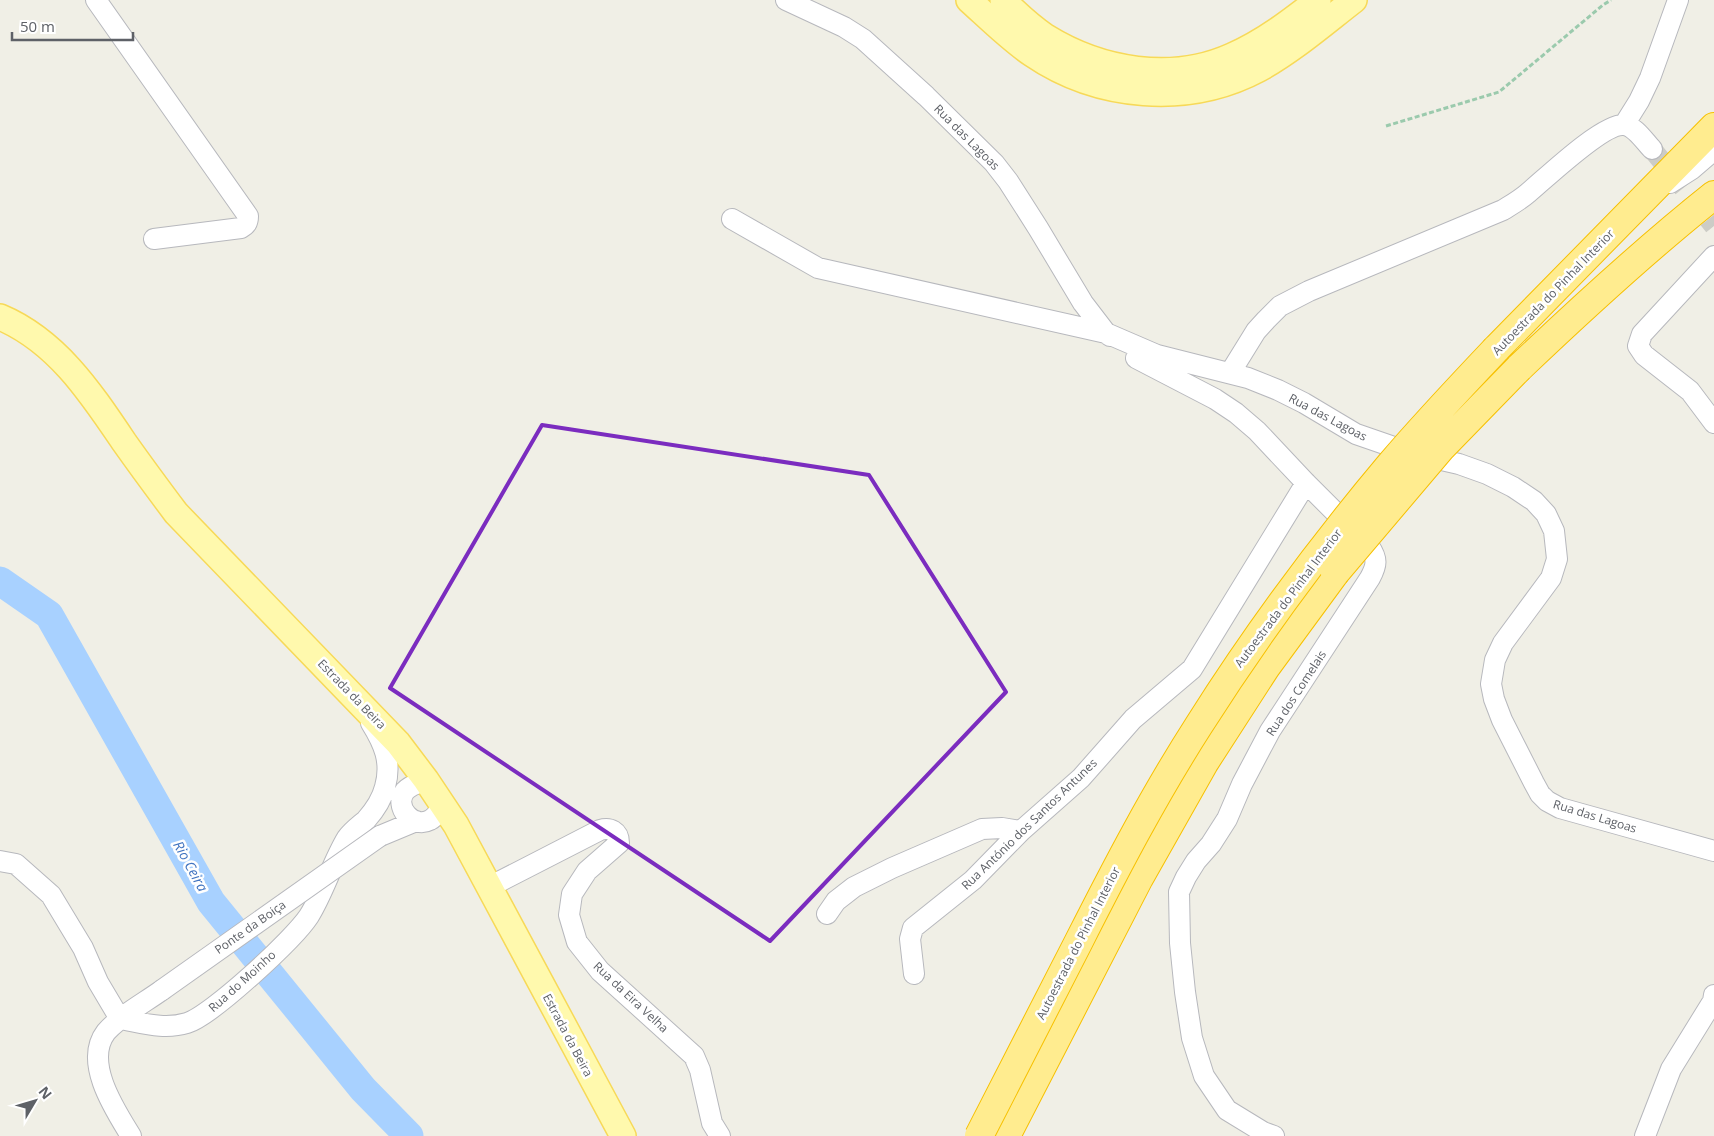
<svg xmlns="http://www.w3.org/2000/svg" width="1714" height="1136" font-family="'Open Sans',sans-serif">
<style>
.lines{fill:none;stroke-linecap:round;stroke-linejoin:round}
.river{stroke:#a8d1ff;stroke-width:29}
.minor-tunnel{stroke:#ccccc6;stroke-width:20;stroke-dasharray:20 10;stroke-linecap:butt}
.minor-casing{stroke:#b7b8bd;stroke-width:22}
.major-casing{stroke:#f7d958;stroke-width:28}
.highway-casing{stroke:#f7c000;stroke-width:30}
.path{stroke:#9bcaad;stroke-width:3;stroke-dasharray:5 2.5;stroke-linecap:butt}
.minor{stroke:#fff;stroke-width:20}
.major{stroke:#fff9ad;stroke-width:25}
.highway{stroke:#ffec8f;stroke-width:28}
.minor-bridge-casing{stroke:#b7b8bd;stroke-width:22;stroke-linecap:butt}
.highway-bridge-casing{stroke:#f7c000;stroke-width:30;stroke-linecap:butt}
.minor-bridge{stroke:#fff;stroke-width:20}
.highway-bridge{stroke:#ffec8f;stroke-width:28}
.marked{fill:none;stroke:#7b2cbf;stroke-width:4;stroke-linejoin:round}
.labels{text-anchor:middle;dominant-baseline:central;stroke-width:5;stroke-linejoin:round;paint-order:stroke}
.street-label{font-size:12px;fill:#5e6167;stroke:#fff}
.water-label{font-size:14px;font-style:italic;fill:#4174c0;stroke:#fff}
</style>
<rect width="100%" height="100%" fill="#f0efe6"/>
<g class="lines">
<path class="river" d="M0 581 49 615 211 902 363 1089 409 1136"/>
<path class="minor-tunnel" d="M1652 149 1714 226"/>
<defs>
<path id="minor" d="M96 0 248 216C248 223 246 225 241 228L154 239
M786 0 844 27 863 39 926 96 994 163 1008 181 1038 228 1083 303 1106 333 1157 355 1248 378 1278 390 1304 403 1356 434 1411 453 1459 464 1487 474 1513 487 1534 501 1546 514 1554 531 1557 559 1551 578 1503 643 1495 660 1491 684 1494 699 1502 720 1534 783 1540 794 1547 801 1560 808 1714 851
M1624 125 1639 101 1650 78 1678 0
M1670 183 1692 169 1714 150
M732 219 818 268 1106 333 1110 336
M1714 256 1642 334 1638 346 1644 355 1690 391 1714 423
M1136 358 1215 399 1236 413 1257 431 1306 483 1369 546C1378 559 1377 565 1370 578L1270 731 1242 784 1227 819 1211 844 1196 861 1186 877 1179 892 1180 943 1185 992 1192 1038 1204 1076 1227 1110 1263 1132 1274 1136
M1230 373 1256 331 1266 320 1280 306 1309 291 1503 210C1511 205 1520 200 1528 193 1545 179 1603 123 1624 125 1635 126 1645 142 1652 149
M426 780C419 783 410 785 405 791 393 807 413 829 430 820 436 817 440 810 444 805
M380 836 416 821
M0 861 16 864 51 895 83 948 98 982 120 1019C143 1023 164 1030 187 1023 211 1016 294 939 309 916 324 892 332 863 347 838 352 831 359 826 366 820 374 811 382 799 385 787 392 762 384 744 371 723
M489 887 600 830C610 827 619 831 619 843L587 871 572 894 569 915 577 942 600 971 694 1056 700 1070 712 1123 720 1136
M827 914 836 901 854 887 892 868 982 829 1002 828 1021 831
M914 974 910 939 913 928 973 880 1021 831 1081 778 1133 719 1192 669 1306 483
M131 1136C115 1110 83 1062 106 1032 121 1015 144 1003 162 990
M1645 1136 1671 1069 1713 1001 1714 995"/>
<path id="major" d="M969 0C990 19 1010 39 1032 54 1098 99 1188 107 1259 69 1293 50 1323 24 1354 0
M1003 0C1016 13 1030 26 1046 37 1101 71 1172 83 1232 56 1264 42 1291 21 1318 0
M0 317C57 341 91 393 124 442 141 466 158 489 176 513L398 743 426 780 456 825 623 1136"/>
<path id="highway" d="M1496 349 1714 127
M1519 368C1582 308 1646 249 1714 195
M1006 1136 1139 878 1204 763 1266 667 1335 573"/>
</defs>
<use href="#minor" class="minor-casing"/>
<use href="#major" class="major-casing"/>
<use href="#highway" class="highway-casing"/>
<path class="path" d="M1386 126 1499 92 1603 5 1611 0"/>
<use href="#minor" class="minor"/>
<use href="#major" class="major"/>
<use href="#highway" class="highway"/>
<defs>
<path id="minor-bridge" d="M162 990 380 836"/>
<path id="highway-bridge" d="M1335 573 1441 448 1519 368
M979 1136C1012 1071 1045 1006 1079 941 1116 868 1154 795 1199 725 1256 635 1321 547 1390 465 1424 425 1460 387 1496 349"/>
</defs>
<use href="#minor-bridge" class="minor-bridge-casing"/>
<use href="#highway-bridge" class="highway-bridge-casing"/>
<use href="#minor-bridge" class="minor-bridge"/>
<use href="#highway-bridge" class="highway-bridge"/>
</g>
<path class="marked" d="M542 425 869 475 1006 692 770 941 390 688Z"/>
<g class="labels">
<g class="street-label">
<text transform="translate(967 137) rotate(45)">Rua das Lagoas</text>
<text transform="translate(1553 292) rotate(-46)">Autoestrada do Pinhal Interior</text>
<text transform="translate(1328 417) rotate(28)">Rua das Lagoas</text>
<text transform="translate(1288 598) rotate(-53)">Autoestrada do Pinhal Interior</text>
<text transform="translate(1296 693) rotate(-57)">Rua dos Comelais</text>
<text transform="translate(352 694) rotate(46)">Estrada da Beira</text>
<text transform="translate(1595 816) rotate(17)">Rua das Lagoas</text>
<text transform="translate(1029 824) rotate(-44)">Rua António dos Santos Antunes</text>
<text transform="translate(250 927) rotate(-35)">Ponte da Boiça</text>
<text transform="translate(1078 943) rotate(-63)">Autoestrada do Pinhal Interior</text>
<text transform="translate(242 981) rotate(-42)">Rua do Moinho</text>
<text transform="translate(631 997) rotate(43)">Rua da Eira Velha</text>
<text transform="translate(568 1035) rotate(62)">Estrada da Beira</text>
</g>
<g class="water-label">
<text transform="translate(191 866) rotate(61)">Rio Ceira</text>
</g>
</g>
<g transform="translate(35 1101) rotate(52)" stroke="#ffffff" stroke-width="4" paint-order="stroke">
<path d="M0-4L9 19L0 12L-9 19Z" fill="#5e6167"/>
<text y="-8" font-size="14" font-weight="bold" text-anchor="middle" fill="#5e6167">N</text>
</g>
<path d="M12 32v8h121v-8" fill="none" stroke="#5e6167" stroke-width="2.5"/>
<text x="20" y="32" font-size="15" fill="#5e6167" stroke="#ffffff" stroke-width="4" paint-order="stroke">50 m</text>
</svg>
